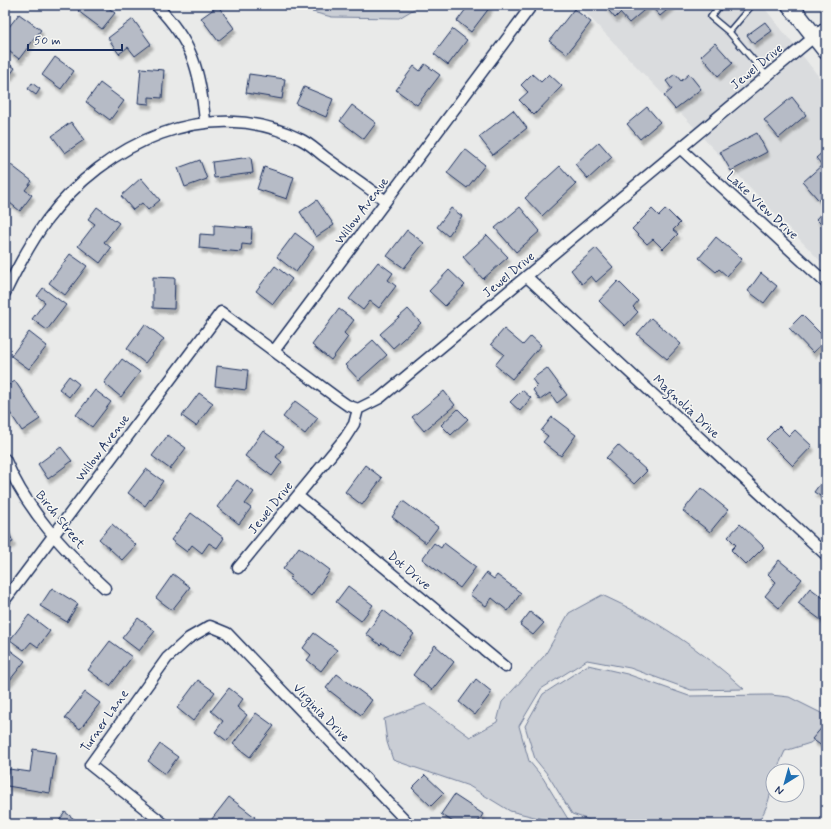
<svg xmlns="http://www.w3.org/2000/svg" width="831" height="829" font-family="Mynerve,sans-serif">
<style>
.built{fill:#dadcde}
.green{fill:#caced5;stroke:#727e9a}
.building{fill:#b6bbc6;stroke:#1b2f5e;filter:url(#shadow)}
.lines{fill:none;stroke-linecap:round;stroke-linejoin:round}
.lane-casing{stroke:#1b2f5e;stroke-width:8}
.street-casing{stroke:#1b2f5e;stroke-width:13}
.primary-casing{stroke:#1b2f5e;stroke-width:19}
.lane{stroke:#f6f6f2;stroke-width:5}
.street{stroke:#f6f6f2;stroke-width:10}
.primary{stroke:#f6f6f2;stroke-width:16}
.labels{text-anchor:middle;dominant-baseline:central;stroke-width:3;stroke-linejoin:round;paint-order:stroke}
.street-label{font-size:13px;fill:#1b2f5e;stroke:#f6f6f2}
</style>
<defs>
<filter id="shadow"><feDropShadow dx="2.5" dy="4.5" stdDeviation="1" flood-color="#0004"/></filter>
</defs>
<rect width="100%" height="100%" fill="#e9eae9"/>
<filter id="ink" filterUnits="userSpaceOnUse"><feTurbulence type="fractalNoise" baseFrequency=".025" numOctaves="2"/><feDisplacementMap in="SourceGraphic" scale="8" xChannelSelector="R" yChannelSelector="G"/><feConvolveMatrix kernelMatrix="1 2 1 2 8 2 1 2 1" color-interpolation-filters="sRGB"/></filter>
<g filter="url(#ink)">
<path class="built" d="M578 5H762L794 45 695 128Z
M802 55 826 86V267L703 138Z"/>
<path class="green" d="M335 5H421L399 18 332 17 312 12Z
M602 595C655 619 702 650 744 689L691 690 630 668 587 660 541 689 519 726 529 761 543 778 568 819 583 824H563L510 811 469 786 393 760 387 742 384 719 425 704 470 737 497 722 502 702 545 655 569 613Z
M588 665 627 674 689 696 771 695 789 697 825 715 826 731 810 743 785 751 776 771H773C773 788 768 810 757 823L601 824 572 814 548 775 535 759 525 726 543 694Z"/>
<path class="building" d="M83 5H105L115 13 102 29 78 11Z
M469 5H487L490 7 471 32 457 21Z
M604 5H673L660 16 650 5 629 23 620 13 615 18Z
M218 6 234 28 218 41 201 18Z
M574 9 591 22 567 54 549 41Z
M19 14 41 30 19 59 5 48V32Z
M133 19 151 44 135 56 128 47 119 54 108 38Z
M765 22 772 31 754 44 747 35Z
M453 29 467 40 448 65 434 54Z
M715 43 733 63 718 76 701 56Z
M55 57 74 71 61 89 42 75Z
M5 61 15 68 5 82Z
M425 64 440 75 417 105 396 90 414 66 420 71Z
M141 68 164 70 162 98 149 97V104L138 103Z
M249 74 285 79 282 99 246 93Z
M532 74 541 82 549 74 562 86 534 115 519 100 528 92 521 85Z
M675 74 681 81 689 74 701 89 675 109 664 96 672 89 666 81Z
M32 83 40 89 36 95 28 89Z
M100 83 124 101 110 120 86 102Z
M304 87 333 99 326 117 296 104Z
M792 97 806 115 779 138 764 120Z
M352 105 376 123 364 139 340 121Z
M647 107 660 122 640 139 627 124Z
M513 110 527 128 493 155 479 137Z
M71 122 84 140 65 153 52 136Z
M757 133 767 152 731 171 720 152Z
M599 142 612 157 588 179 575 164Z
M465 149 485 165 467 188 447 173Z
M826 149V202L823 205 803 182 822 165 816 158Z
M251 157 253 173 214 178 212 162Z
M200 160 207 179 185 187 178 168Z
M11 165 32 181 25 190 32 195 20 211 5 199V173Z
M560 166 576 184 542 216 525 198Z
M264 167 294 177 287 199 257 189Z
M141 178 160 200 148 210 142 203 133 210 121 196Z
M317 200 334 225 316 237 300 212Z
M97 207 119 223 104 242 111 248 100 263 78 246 95 224 88 219Z
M520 207 540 231 516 252 495 228Z
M451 208 462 216 448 236 437 227Z
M826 208V229L816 219Z
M652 209 659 216 666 209 680 223 673 230 678 234 663 249 653 239 647 244 632 229Z
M214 225 252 228 251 245 242 244 241 252 199 248 200 234 214 235Z
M407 230 424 243 404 268 387 256Z
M295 233 314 247 296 272 277 257Z
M487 235 508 257 483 279 463 257Z
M716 237 742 259 727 276 719 269 716 272 699 258Z
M596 248 613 267 596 282 591 276 582 284 571 270Z
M70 254 87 266 65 295 49 283Z
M378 262 393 273 388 280 396 286 379 308 370 301 363 310 349 299Z
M275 266 292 279 273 304 256 291Z
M449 270 465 285 445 306 429 291Z
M761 273 777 286 764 303 748 291Z
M153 277 175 278 174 309 153 308Z
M618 281 638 301 633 307 638 312 625 326 599 301Z
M43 288 66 305 47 330 32 319 45 302 37 296Z
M339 309 354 320 344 333 348 337 331 360 312 345Z
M408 309 421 323 393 348 380 334Z
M802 315 826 339 813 353 789 328Z
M651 318 681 344 667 359 637 334Z
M145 324 164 339 145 363 127 349Z
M504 329 523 345 531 336 541 345 512 379 495 365 504 354 491 344Z
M29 332 47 346 29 369 11 356Z
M373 340 387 355 359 380 345 365Z
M122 359 140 372 121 397 104 383Z
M217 366 248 370 246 390 215 386Z
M547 368 567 395 557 403 550 393 540 400 533 390 537 386 532 379Z
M69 376 79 384 69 397 59 389Z
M15 381 40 419 22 431 5 405V387Z
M95 390 111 402 92 427 76 415Z
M522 390 531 398 520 411 510 402Z
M444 391 455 405 424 431 412 417Z
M199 393 213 403 196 426 182 416Z
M295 401 318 418 305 434 283 417Z
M458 409 468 419 451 435 441 425Z
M552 417 576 435 561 456 543 442 548 436 541 431Z
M779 426 789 436 795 430 812 446 793 466 766 439Z
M263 431 284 446 276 457 282 462 272 476 245 456Z
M168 435 186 448 170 469 152 456Z
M618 445 647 471 634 484 606 458Z
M61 447 72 461 48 479 38 464Z
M365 465 382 478 362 505 345 492Z
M146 469 163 481 145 506 128 493Z
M825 477 826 478V500L814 492Z
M237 480 254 492 245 504 251 508 239 524 217 507Z
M701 488 728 510 710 532 683 511Z
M403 501 438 527 426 543 392 517Z
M191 513 224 538 217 548 209 543 202 553 192 545 187 552 171 540Z
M5 524 13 542 5 546Z
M112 524 136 545 122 560 99 539Z
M740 524 764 547 746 565 731 550 736 545 728 537Z
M434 543 441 548 444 543 476 567 460 588 422 559Z
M299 547 330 570 311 596 289 579 292 576 283 569Z
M779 560 802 579 779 608 765 596 776 582 768 574Z
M486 573 494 579 497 575 521 593 508 611 492 598 486 606 470 595Z
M173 574 190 587 172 610 156 598Z
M348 586 373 605 361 621 336 602Z
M52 588 78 604 67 622 40 606Z
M810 588 826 600 825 623 798 603Z
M383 610 414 634 398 655 382 643 380 645 366 634Z
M530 612 544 623 533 635 520 625Z
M29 615 50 631 38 647 31 642 24 650 10 640Z
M138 618 155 631 139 651 122 638Z
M314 633 337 650 321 671 307 660 311 655 303 648Z
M110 641 132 657 110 686 88 670Z
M435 645 454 662 432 690 413 675Z
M6 647 25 661 6 685 5 684Z
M337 674 372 700 361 715 326 688Z
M476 679 492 692 475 715 459 702Z
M198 680 215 692 193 721 177 708Z
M229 688 243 699 237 707 247 715 227 741 215 732 223 721 211 711Z
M85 692 100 703 80 729 65 718Z
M256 713 274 726 250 757 233 744Z
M824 725 826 726V749L812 739Z
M160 744 178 757 165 774 148 761Z
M33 749 56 753 50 793 7 786 9 769 30 772Z
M425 775 444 793 431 806 412 788Z
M454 795 483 814 477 824H456L441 814Z
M229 797 255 817 250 824H208Z
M65 812 78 822 77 824H57Z"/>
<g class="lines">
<defs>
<path id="lane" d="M720 5 711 17 729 32 767 76
M729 32 752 5"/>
<path id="street" d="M156 5C193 43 200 70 205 121
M681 149 826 283
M527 277 826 555
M5 293C17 268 31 242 47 220 105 143 208 94 300 139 309 143 317 151 325 157 345 171 365 186 386 201
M274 351 532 5
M358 409 380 398 826 27
M5 459C27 511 64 550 105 588
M298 496 505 667
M238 568 345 438 354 424 358 409
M5 600 221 312 337 398 347 405 358 409
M164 824 90 765 167 658 189 638 210 626 227 633 409 824"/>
<path id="primary" d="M790 5 826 51"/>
</defs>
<use href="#lane" class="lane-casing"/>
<use href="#street" class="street-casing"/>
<use href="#primary" class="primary-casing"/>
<use href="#lane" class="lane"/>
<use href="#street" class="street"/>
<use href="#primary" class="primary"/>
</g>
</g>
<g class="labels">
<g class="street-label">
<text transform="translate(757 67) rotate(-40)">Jewel Drive</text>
<text transform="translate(762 206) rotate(43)">Lake View Drive</text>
<text transform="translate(362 211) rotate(-53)">Willow Avenue</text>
<text transform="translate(509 275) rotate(-40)">Jewel Drive</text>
<text transform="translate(686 407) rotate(43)">Magnolia Drive</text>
<text transform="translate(103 448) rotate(-53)">Willow Avenue</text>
<text transform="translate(271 508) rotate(-51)">Jewel Drive</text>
<text transform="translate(60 520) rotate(51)">Birch Street</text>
<text transform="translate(409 571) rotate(40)">Dot Drive</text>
<text transform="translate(321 713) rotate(46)">Virginia Drive</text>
<text transform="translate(105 721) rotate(-55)">Turner Lane</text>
</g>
</g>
<rect width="831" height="829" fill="none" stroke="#f6f6f2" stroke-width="20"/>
<rect x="10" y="10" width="811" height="809" fill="none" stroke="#1b2f5e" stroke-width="1.5" filter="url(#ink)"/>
<g transform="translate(785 783) rotate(217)"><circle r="19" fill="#f6f6f2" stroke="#9ea6b7"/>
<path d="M0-3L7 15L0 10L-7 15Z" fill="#1f6fb2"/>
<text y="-6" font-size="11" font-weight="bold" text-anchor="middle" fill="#1b2f5e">N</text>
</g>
<path d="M28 44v6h94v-6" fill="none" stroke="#1b2f5e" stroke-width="2"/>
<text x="34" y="44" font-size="12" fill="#1b2f5e" stroke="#f6f6f2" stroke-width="3" paint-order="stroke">50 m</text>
</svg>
